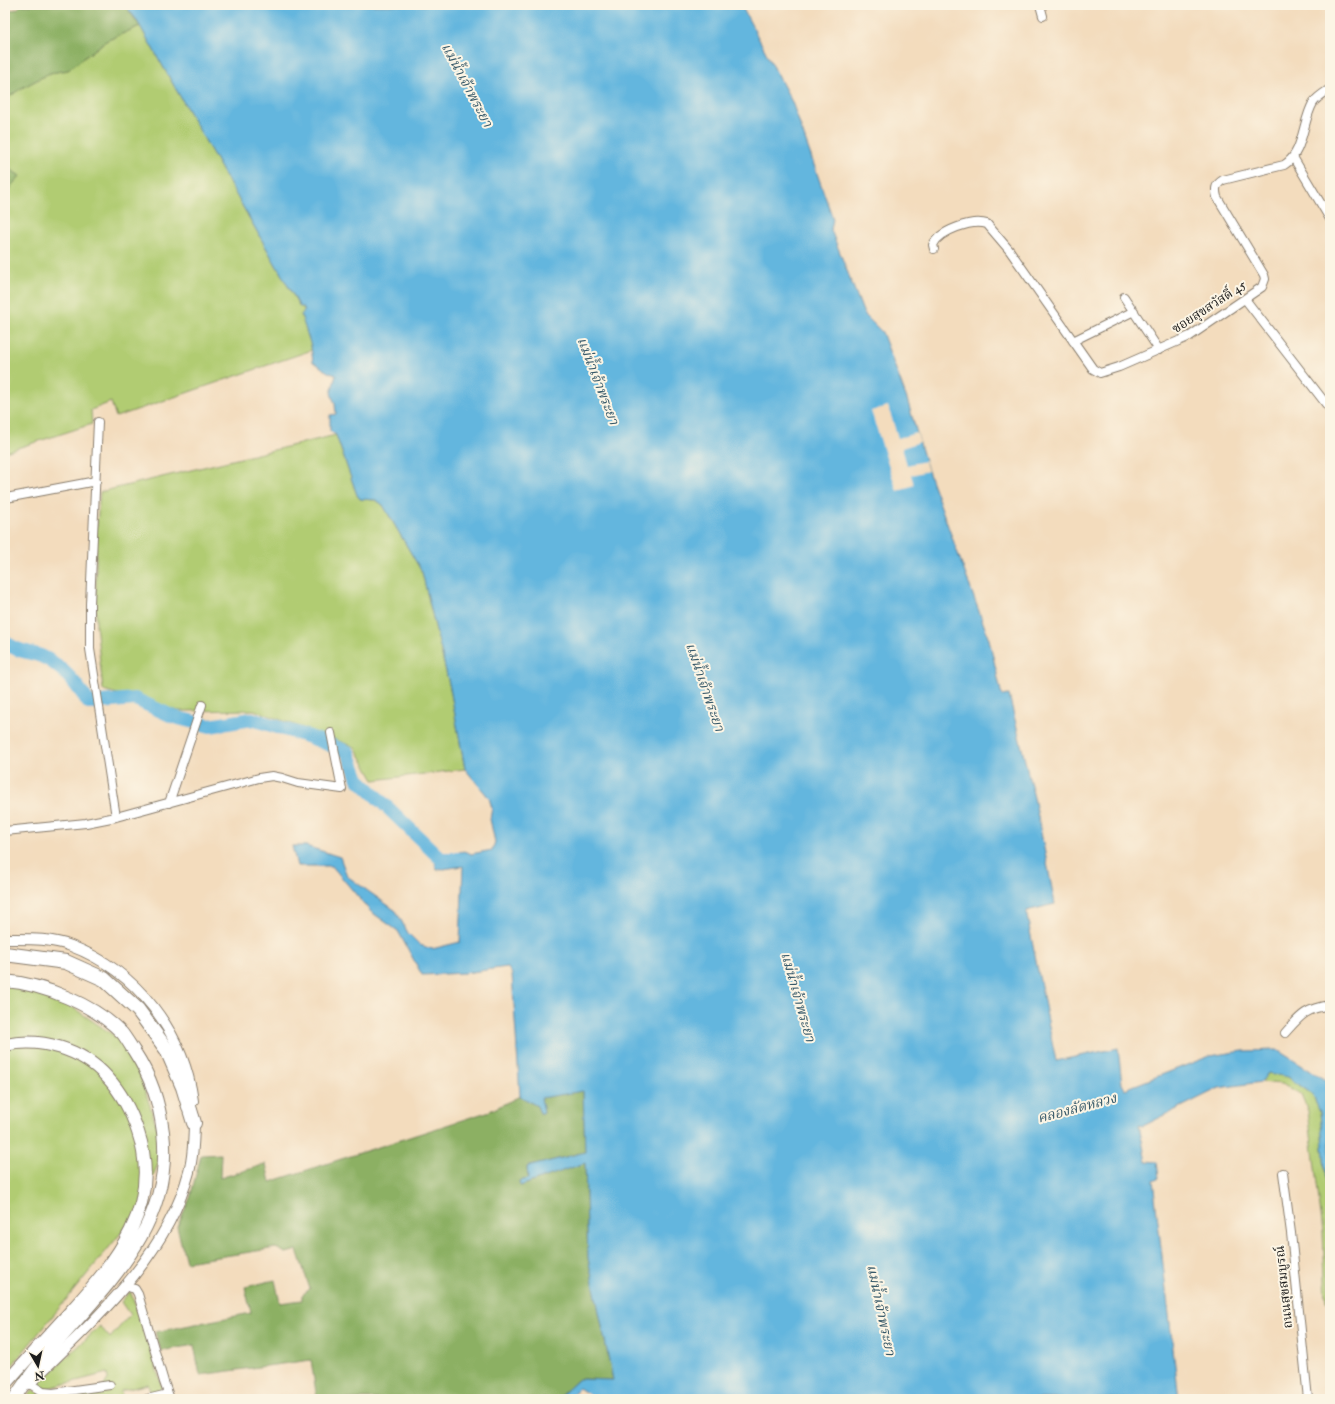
<svg xmlns="http://www.w3.org/2000/svg" width="1335" height="1404" font-family="'IM FELL Double Pica','Noto Serif Thai',serif">
<style>
.green{fill:#b1cc72;stroke:#667447}
.forest{fill:#8cb064;stroke:#546640}
.water{fill:#63b6de;stroke:#40697d}
.pier{fill:#f3dcbd}
.lines{fill:none;stroke-linecap:round;stroke-linejoin:round}
.river{stroke:#63b6de;stroke-width:14}
.minor-casing{stroke:#887c6c;stroke-width:10}
.tertiary-casing{stroke:#887c6c;stroke-width:12}
.primary-casing{stroke:#887c6c;stroke-width:14}
.motorway-casing{stroke:#887c6c;stroke-width:16}
.minor{stroke:#fff;stroke-width:8}
.tertiary{stroke:#fff;stroke-width:10}
.primary{stroke:#fff;stroke-width:12}
.motorway{stroke:#fff;stroke-width:14}
.labels{text-anchor:middle;dominant-baseline:central;stroke-width:4;stroke-linejoin:round;paint-order:stroke}
.street-label{font-size:13px;fill:#1c1c1c;stroke:#fcf5e5}
.water-label{font-size:14px;font-style:italic;fill:#385a6a;stroke:#fcf5e5}
</style>
<rect width="100%" height="100%" fill="#fcf5e5"/>
<filter id="ink" filterUnits="userSpaceOnUse"><feTurbulence type="fractalNoise" baseFrequency=".025" numOctaves="2"/><feDisplacementMap in="SourceGraphic" scale="8" xChannelSelector="R" yChannelSelector="G"/><feConvolveMatrix kernelMatrix="1 2 1 2 8 2 1 2 1" color-interpolation-filters="sRGB"/></filter>
<filter id="wash" filterUnits="userSpaceOnUse"><feTurbulence type="fractalNoise" baseFrequency=".012" numOctaves="4" result="noise"/><feDisplacementMap in="SourceGraphic" scale="16" xChannelSelector="R" yChannelSelector="G"/><feGaussianBlur stdDeviation="0.9" result="paint"/><feColorMatrix in="noise" values="0 0 0 0 0 0 0 0 0 0 0 0 0 0 0 0 0 1.4 0 .05"/><feComposite in="paint" operator="in"/></filter>
<g filter="url(#wash)">
<rect width="100%" height="100%" fill="#f3dcbd"/>
<path class="green" d="M140 26 300 307 303 306 312 350 116 417 111 402 91 410 92 424 5 452V193L20 176 5 166V100L20 89 50 73 68 70 106 41Z
M336 435 357 495 360 499 376 500 383 505 422 572 450 688 465 769 374 780 355 747 254 710 178 711 103 690 96 624V534L100 492Z
M5 984 47 990 131 1047 164 1149 139 1211 5 1374Z
M1268 1073 1288 1077 1312 1094 1320 1112 1327 1192 1330 1305 1326 1301 1323 1232 1308 1111 1301 1094 1281 1084 1261 1082Z
M130 1291 140 1316 163 1390 151 1394 148 1384 121 1391 123 1399H101L99 1397 94 1399H66L65 1393 69 1391 76 1394 103 1387 108 1379 107 1373 45 1389 38 1384 100 1326 110 1338 130 1315 121 1302Z
M33 1390 45 1396V1399H25Z"/>
<path class="forest" d="M21 5H125L140 26 106 41 68 70 50 73 20 89 5 100V11L17 9Z
M5 166 20 176 5 193Z
M583 1090 585 1152 527 1167 528 1179 519 1181 521 1186 585 1162 588 1258 613 1380 579 1379 557 1399H317L311 1360 200 1375 194 1345 161 1351 155 1332 251 1313 245 1287 275 1280 280 1303 302 1300V1295L310 1289 297 1250 286 1253 276 1248 186 1262 177 1227 190 1198 201 1155 221 1154 220 1178 266 1164 270 1182 490 1111 520 1096 537 1106 540 1113H544L541 1098Z"/>
<path class="water" d="M125 5H741L792 102 833 219 831 230 864 314 882 332 907 399 928 471 989 639 1002 696 1009 695 1035 802 1055 904 1026 911 1056 1061 1118 1048 1122 1084 1125 1089 1210 1056 1243 1051 1277 1050 1330 1083V1275L1327 1192 1320 1112 1312 1094 1288 1077 1268 1073 1261 1082 1219 1088 1143 1126 1139 1125 1146 1161 1157 1162 1159 1178 1153 1180 1179 1399H596L579 1388 567 1399H557L579 1379 613 1380 588 1258 585 1163 520 1186 519 1181 528 1179 527 1167 585 1152 583 1091 541 1098 544 1113H540L537 1106 520 1096 512 974 507 967 465 973 422 975 398 931 370 911 332 866H297L292 846H306L340 857 347 876 396 911 408 933 420 945 432 949 460 942 463 866 437 870 435 864C441 859 444 860 450 857 457 853 463 848 471 854L492 850 495 842 490 819 492 808 489 798 465 769 450 688 422 572 383 505 376 500 360 499 357 495 336 435 330 431V415L336 414 335 404 331 393 336 375C324 372 323 367 313 362L311 346 301 315 305 310 303 307H300L136 19Z"/>
<path class="pier" d="M888 406 898 438 917 433 920 442 902 448 907 465 925 461 928 471 911 475 914 485 897 491 871 411Z"/>
<g class="lines">
<path class="river" d="M5 641C13 651 30 652 41 656 62 665 77 685 89 703L135 699 174 717 210 726 252 719 310 737 348 752 358 779 441 859H460"/>
</g>
</g>
<g filter="url(#ink)">
<g class="lines">
<defs>
<path id="minor" d="M1040 5 1043 16
M1293 157 1330 219
M934 249 933 245C939 231 972 219 987 224L1010 251 1093 369 1100 373 1119 367 1190 336 1262 287 1265 279 1264 275 1217 197C1215 189 1215 185 1223 180L1284 165C1304 153 1302 122 1313 103 1317 97 1324 93 1330 89
M1124 297 1159 350
M1245 299 1330 409
M1073 341 1134 311
M98 422 90 604V649L116 817
M6 498 96 481
M169 803 202 705
M5 831 86 823 116 817 259 778 272 776 282 778 298 783 342 789 331 733
M1285 1033C1301 1015 1305 1009 1330 1005
M1283 1173 1291 1233 1308 1399
M124 1286 135 1289 138 1294 164 1382 170 1399
M30 1384 43 1392 53 1393 110 1385
M147 1399 168 1394"/>
<path id="tertiary" d="M5 939C27 939 51 938 71 946 137 971 184 1033 193 1101
M29 1384C91 1323 166 1259 189 1172 193 1157 194 1133 194 1117"/>
<path id="primary" d="M5 981C43 984 95 1005 122 1033 126 1038 130 1045 134 1051 151 1077 159 1101 163 1132 177 1248 68 1312 14 1399
M5 1045C41 1037 82 1049 107 1077 122 1093 131 1111 138 1132 163 1206 116 1261 70 1312 48 1336 26 1360 5 1384"/>
<path id="motorway" d="M5 954 66 962 104 979 138 1010 167 1050 183 1087 194 1123"/>
</defs>
<use href="#minor" class="minor-casing"/>
<use href="#tertiary" class="tertiary-casing"/>
<use href="#primary" class="primary-casing"/>
<use href="#motorway" class="motorway-casing"/>
<use href="#minor" class="minor"/>
<use href="#tertiary" class="tertiary"/>
<use href="#primary" class="primary"/>
<use href="#motorway" class="motorway"/>
</g>
</g>
<g class="labels">
<g class="street-label">
<text transform="translate(1209 307) rotate(-33)">ซอยสุขสวัสดิ์ 45</text>
<text transform="translate(1284 1287) rotate(-96)">ถนนสุขสมบูรณ์</text>
</g>
<g class="water-label">
<text transform="translate(467 85) rotate(62)">แม่น้ำเจ้าพระยา</text>
<text transform="translate(598 381) rotate(69)">แม่น้ำเจ้าพระยา</text>
<text transform="translate(705 687) rotate(71)">แม่น้ำเจ้าพระยา</text>
<text transform="translate(798 997) rotate(74)">แม่น้ำเจ้าพระยา</text>
<text transform="translate(1077 1108) rotate(-15)">คลองลัดหลวง</text>
<text transform="translate(881 1310) rotate(78)">แม่น้ำเจ้าพระยา</text>
</g>
</g>
<rect width="1335" height="1404" fill="none" stroke="#fcf5e5" stroke-width="20"/>
<g transform="translate(38 1366) rotate(171)" stroke="#fcf5e5" stroke-width="3" paint-order="stroke">
<path d="M0-3L7 15L0 10L-7 15Z" fill="#1c1c1c"/>
<text y="-6" font-size="11" font-weight="bold" text-anchor="middle" fill="#1c1c1c">N</text>
</g>
</svg>
